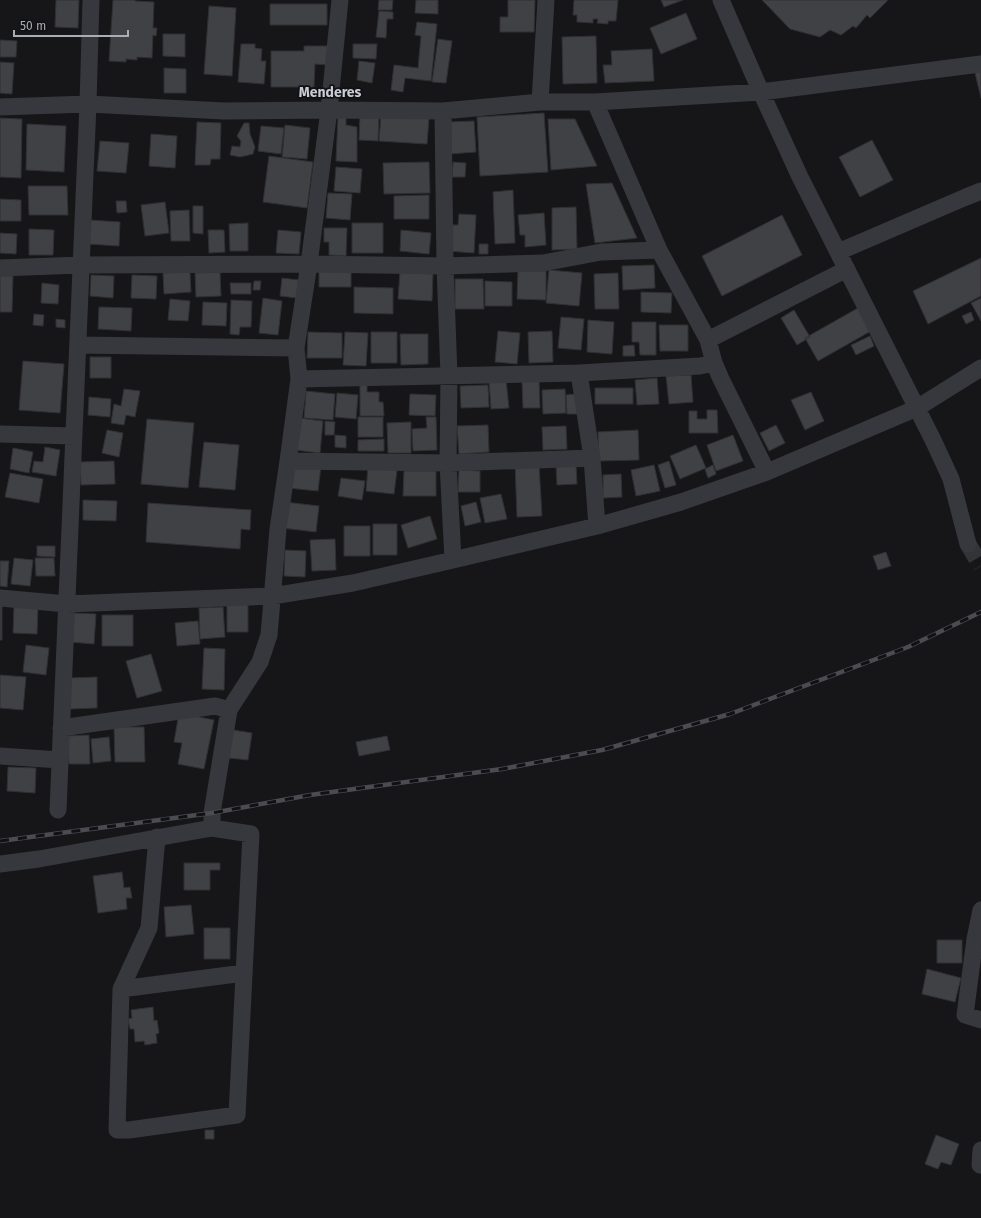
<svg xmlns="http://www.w3.org/2000/svg" width="981" height="1218" font-family="'Fira Sans',sans-serif">
<style>
.building{fill:#404145;stroke:#303034}
.lines{fill:none;stroke-linecap:round;stroke-linejoin:round}
.minor-tunnel{stroke:#333438;stroke-width:17;stroke-dasharray:17 8;stroke-linecap:butt}
.minor{stroke:#37383d;stroke-width:17}
.rail-casing{stroke:#4a4c52;stroke-width:4.5}
.rail{stroke:#111113;stroke-width:3;stroke-dasharray:9;stroke-linecap:butt}
.labels{text-anchor:middle;dominant-baseline:central;stroke-width:3.5;stroke-linejoin:round;paint-order:stroke}
.district-label{font-size:14px;font-weight:bold;fill:#c9ccd4;stroke:#111113}
</style>
<rect width="100%" height="100%" fill="#161618"/>
<path class="building" d="M56 0H79L78 28 55 27Z
M113 0H135V1L154 2 153 28H157L156 36 153 35 152 58 137 57V60L126 59V62L109 61Z
M379 0H393L392 10H378Z
M416 0H438V14L415 13Z
M508 0H535L534 32H500V17H508Z
M574 0H618L616 21H608V24L597 23 598 19H593V23L577 22V15H573Z
M661 0H683L664 7Z
M762 0H888L870 18 867 15 856 28 853 26 841 35 830 30 820 37 790 29Z
M270 4H327V25H270Z
M209 6 236 8 232 76 204 74Z
M379 11 393 12V19H387L386 38 376 37Z
M686 13 697 39 661 54 650 28Z
M417 22 437 24 431 81 405 78 403 92 391 90 394 65 418 68 421 36 415 35Z
M163 34H185V57L163 56Z
M596 36 597 83 563 84 562 37Z
M438 39 452 41 446 83 432 82Z
M0 40 17 41 16 57H0Z
M241 44H255V48L262 49 261 61H266L264 84 238 82Z
M353 44H377L376 59 353 58Z
M304 46H328V65L315 64 314 87H271V51H304Z
M652 49 654 81 605 83 603 65H612L611 51Z
M359 61 375 63 372 83 357 80Z
M0 62 14 63 12 94 0 93Z
M164 68 186 69V93H164Z
M981 71V98L975 73Z
M544 113 548 172 480 176 477 117Z
M360 114 379 115 378 141 359 140Z
M381 115 429 118 427 144 379 141Z
M338 116H346V125L357 127V162L336 161Z
M0 118 22 119 21 178 0 177Z
M548 119H575L597 166 551 170Z
M474 121 476 152 450 154 448 122Z
M197 122 221 123 220 159H211L210 165H195Z
M244 123H249L250 134 255 147 253 154 240 157 230 155 232 146 240 147 241 141 237 136Z
M27 124 66 126 64 172 26 170Z
M285 125 310 128 307 159 282 157Z
M261 126 284 128 281 154 258 151Z
M151 134 177 136 175 168 149 166Z
M872 140 893 180 860 197 839 157Z
M100 141 129 143 126 173 97 171Z
M269 156 313 162 307 208 263 202Z
M429 162 430 193 384 194 383 163Z
M453 162 466 163 465 177H452Z
M336 167 362 169 360 193 334 191Z
M612 183 637 238 595 243 586 184Z
M28 186H67L68 215H29Z
M513 190 515 243 495 244 493 192Z
M328 193 352 194 350 220 326 218Z
M429 195V219H394V196Z
M0 199 21 200V221H0Z
M116 201H126L127 212 117 213Z
M165 202 169 233 145 236 141 205Z
M193 206H203V234L193 233Z
M576 207 577 249 552 250V208Z
M189 210 190 241H171L170 211Z
M544 213 546 245 525 247V235H520L518 215Z
M459 214 476 215 474 253 448 251 450 225H458Z
M782 215 802 255 722 296 702 256Z
M90 220 120 222 119 246 88 244Z
M248 223V251H230L229 224Z
M352 223H383V253H352Z
M324 228H347L346 256 329 255V242H324Z
M29 229 54 230 53 255H29Z
M208 230H224L225 252 209 253Z
M278 230 301 232 299 254 276 253Z
M401 230 431 233 429 254 400 251Z
M0 233 17 234 16 254 0 253Z
M479 244H488V254H479Z
M981 258V296L928 324 913 291Z
M654 265 655 288 623 290 622 266Z
M319 270H351V287H319Z
M518 270 546 271V300L517 299Z
M549 270 582 273 579 306 546 303Z
M190 272 191 292 164 294 163 273Z
M220 272 221 296 196 297 195 273Z
M400 272 433 274 432 301 398 299Z
M618 273 619 309H595L594 274Z
M91 275 114 276 113 298 90 296Z
M132 275 157 276 156 299 131 298Z
M0 276H13L12 312H0Z
M282 278 299 280 297 298 280 296Z
M455 279H483L484 309H455Z
M254 281H261L260 290H253Z
M485 281 512 282V306H485Z
M42 283 59 285 58 304 41 303Z
M230 283H251V294H231Z
M354 287 393 288V314L354 313Z
M641 292 672 293 671 313 641 312Z
M263 298 282 301 278 335 259 333Z
M981 298V321L971 303Z
M170 299 190 301 188 321 168 320Z
M231 300 252 301 251 327H240L239 335 230 334Z
M203 302 227 303 226 326 202 325Z
M99 307 132 308 131 331 98 329Z
M858 308 871 331 818 361 805 338Z
M794 310 810 337 797 345 781 318Z
M971 312 974 320 966 324 962 316Z
M34 314 44 315 43 326 33 325Z
M561 317 584 319 581 350 558 348Z
M56 319 65 320V328L56 327Z
M588 320 614 322 612 354 587 352Z
M632 322H656V355H640L639 342H632Z
M659 325H688V351H660Z
M498 331 520 333 517 364 495 362Z
M552 331 553 362 529 363 528 332Z
M308 332 342 333V358H307Z
M345 332 368 333 366 366 343 365Z
M371 332H397V363H371Z
M400 334H428V364L401 365Z
M870 336 874 346 856 355 851 345Z
M634 345 635 356H623V346Z
M90 357H111V378H90Z
M23 361 64 364 60 413 19 410Z
M691 375 693 402 669 404 666 376Z
M657 378 659 404 637 405 635 380Z
M506 380 509 408 491 409 489 381Z
M539 380 540 408H523L522 381Z
M360 385H367V392H379V402H383L384 416H360Z
M488 385 489 407 461 408 460 386Z
M595 388H633V404H595Z
M124 389 140 391 135 417 126 415 124 425 111 423 114 404 121 406Z
M565 389 566 413 543 414 542 390Z
M306 391 335 394 333 420 304 418Z
M811 392 824 421 805 430 791 400Z
M337 393 358 395 356 419 335 417Z
M410 394 436 395 435 416 409 415Z
M576 394 577 414H567L566 395Z
M89 397 111 399 110 417 88 415Z
M707 410H717L718 433H689V411H697V419H707Z
M358 417H383V437H358Z
M426 417H436L437 450 413 451 412 429 427 428Z
M299 418 323 421 320 453 295 450Z
M147 419 194 423 188 488 141 484Z
M325 421 335 422 334 435H325Z
M411 422V453H388L387 423Z
M488 425 489 452 459 454 457 426Z
M776 425 785 443 769 451 760 433Z
M566 426 567 449 543 450 542 427Z
M107 430 123 433 119 457 102 453Z
M638 430 639 460 599 461 598 432Z
M335 435 346 436V448L335 447Z
M733 435 743 461 716 471 707 445Z
M384 439V451H358V440Z
M204 442 239 445 235 490 199 487Z
M696 445 706 468 680 479 670 456Z
M45 447 60 450 56 476 32 472 34 461 43 462Z
M13 448 33 452 29 473 10 469Z
M114 461 115 484 81 485 80 462Z
M669 461 676 485 665 488 658 465Z
M291 463 321 466 318 491 288 488Z
M515 464H539L542 516 517 517Z
M556 465H576L577 484 557 485Z
M654 465 660 491 636 496 631 470Z
M713 465 716 474 708 478 705 469Z
M368 467 397 470 394 494 366 491Z
M459 470 480 471V492H458Z
M404 471H436V496H403Z
M10 473 43 479 39 503 5 497Z
M621 474 622 497 603 498V475Z
M341 478 365 481 362 500 338 496Z
M501 494 507 519 485 523 480 498Z
M83 500 117 501 116 521 83 520Z
M285 502 319 506 316 532 282 528Z
M476 502 481 522 465 526 461 506Z
M148 503 251 510 250 530 241 529 240 549 146 542Z
M430 516 437 539 408 548 401 525Z
M373 524H397V555H373Z
M344 526H370V556H344Z
M335 539 336 570 312 571 310 540Z
M37 546H55V557L37 556Z
M285 550 306 551 305 577 284 576Z
M886 552 891 566 878 570 873 556Z
M14 558 33 560 30 586 11 584Z
M35 558H54L55 576H36Z
M0 561H9L7 587 0 586Z
M227 603H248V632H227Z
M0 605H2V640H0Z
M14 606 38 607 37 634 13 633Z
M223 607 225 637 200 639 199 608Z
M73 613 96 614 94 644 70 642Z
M102 615H133V646H102Z
M198 621 200 644 177 646 175 623Z
M26 645 49 648 46 675 23 672Z
M204 648 225 649 224 690 202 689Z
M151 654 162 691 137 698 126 661Z
M0 675 26 677 23 710 0 708Z
M97 677V708L69 709V678Z
M179 713 214 720 204 769 178 764 182 743 174 742Z
M114 727H144L145 762H115Z
M233 730 252 733 248 760 229 758Z
M89 735 90 764H69L67 736Z
M387 736 390 750 359 756 356 742Z
M109 737 111 761 93 763 91 739Z
M8 767 36 768 35 793 7 791Z
M184 863H220V870H210V890H184Z
M122 872 124 888 130 887 132 898H126L127 909 98 913 93 876Z
M191 905 194 934 166 937 164 907Z
M204 928H230V959H204Z
M937 940H962V963H937Z
M927 969 961 978 955 1002 922 994Z
M153 1007 154 1021 157 1020 159 1033 156 1034 157 1043 145 1045 144 1041 135 1042 134 1029H130L128 1019 132 1018 131 1010Z
M205 1130H214V1139H205Z
M936 1135 959 1144 951 1165 941 1162 938 1169 925 1164Z"/>
<g class="lines">
<path class="minor-tunnel" d="M968 544 981 566"/>
<path class="minor" d="M721 0 761 92 800 177 933 440 951 479 968 544
M540 102 546 0
M595 102 659 250 708 340 714 363 721 379 767 472
M0 107 88 104 224 111 329 110 443 111 540 102H595L761 92 981 64
M443 111 445 266 449 376 448 463 453 560
M838 252 966 197 981 191
M0 268 81 265 309 264 445 266 543 263 601 252 659 250
M708 340 847 269
M78 345 296 348
M579 373 592 458 597 526
M299 379 579 373 700 366 714 363
M0 434 74 436
M288 461 448 463 592 458
M0 598 67 604 272 596 353 583 453 560 597 526 681 502 767 472 917 408 981 368
M61 728 215 706 229 710
M0 756 60 760
M58 810 88 104 91 0
M157 837 149 928 121 989 117 1130H129L237 1115 251 834 212 828
M0 864 39 859 212 828V813L229 710 260 662 269 635 278 529 288 461 299 379 296 348 309 264 329 110 340 0
M981 936 975 939 965 1015 981 1020
M975 939 981 910
M121 989 244 973
M980 1165 981 1150"/>
<defs>
<path id="rail" d="M0 841 212 813 310 795 502 769 602 750 730 714 908 647 981 612"/>
</defs>
<use href="#rail" class="rail-casing"/>
<use href="#rail" class="rail"/>
</g>
<g class="labels">
<g class="district-label">
<text x="330" y="92">Menderes</text>
</g>
</g>
<path d="M14 30v6h114v-6" fill="none" stroke="#a8adb8" stroke-width="2"/>
<text x="20" y="30" font-size="12" fill="#a8adb8" stroke="#111113" stroke-width="3" paint-order="stroke">50 m</text>
</svg>
